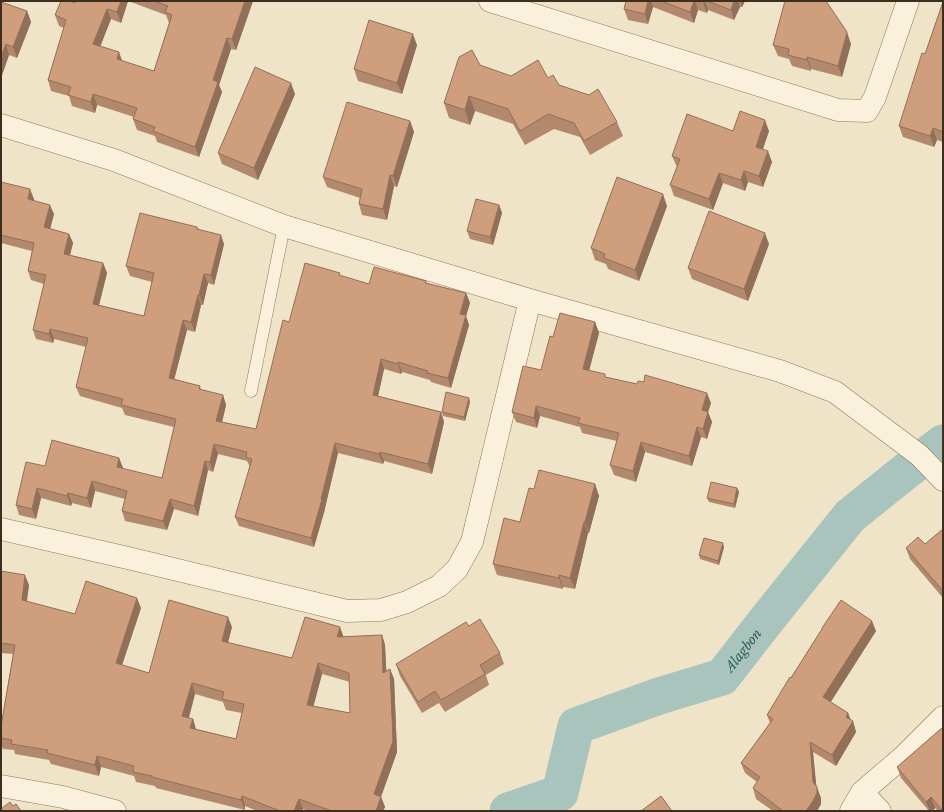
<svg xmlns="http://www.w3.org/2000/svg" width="944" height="812" font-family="'Libre Baskerville',serif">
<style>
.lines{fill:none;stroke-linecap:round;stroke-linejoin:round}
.river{stroke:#a9c4bc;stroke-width:37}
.lane-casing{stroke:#8d765c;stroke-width:13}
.street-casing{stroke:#8d765c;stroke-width:23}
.lane{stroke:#faf1dc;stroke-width:12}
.street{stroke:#faf1dc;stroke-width:22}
.wall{fill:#b2896c;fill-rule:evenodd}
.shaded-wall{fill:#916f58}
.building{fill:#cf9f7d;stroke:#916f58;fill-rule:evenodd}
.labels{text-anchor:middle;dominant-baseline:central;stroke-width:3.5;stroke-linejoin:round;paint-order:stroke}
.water-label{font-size:13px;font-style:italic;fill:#2f5d5a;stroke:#f7eed8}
</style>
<rect width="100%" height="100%" fill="#f0e4c8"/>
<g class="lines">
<path class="river" id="s1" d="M508 811 560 793 576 726 659 696 722 677 768 618 850 516 906 471 943 443"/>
<defs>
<path id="lane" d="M251 391 284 226"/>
<path id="street" d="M490 1 838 110 867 111 875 97 908 1
M1 125 114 160 284 226 530 300 780 371 835 392 919 455 943 480
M1 529 128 558 347 611 381 610 407 602 439 586 457 569 472 542 530 300
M1 786 63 797 115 811
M862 792 880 811
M851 811 862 792 904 756 943 717"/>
</defs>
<use href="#lane" class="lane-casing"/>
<use href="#street" class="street-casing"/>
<use href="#lane" class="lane"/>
<use href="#street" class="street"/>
</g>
<path class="wall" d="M75 1H253L236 50 231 49 219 85 222 92 199 157 157 142 155 136 137 130 133 119 134 117 97 105 95 113 72 106 69 96 51 91 48 80 64 28 59 26 55 15 75 3ZM128 1 166 15 169 23 154 71 122 61 100 46 111 19 121 23Z
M626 1H745L742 7H740L734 20 708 10 707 13 698 10 694 23 653 7 648 24 628 20 624 9Z
M1 2 27 11 31 22 17 58 9 55 1 78Z
M943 2V142L937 140 934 147 903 137 899 126 925 54Z
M851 44 842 77 811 69V71L792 66 789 59 778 56 773 45Z
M417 45 402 94 358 81 354 69Z
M511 76 548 78 559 85 617 122 623 136 590 155 580 137 554 129 525 145 513 124 475 111 470 125 449 118 444 103Z
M295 94 258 180 222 164 218 153Z
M410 121 414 132 397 187 394 186 387 220 362 215 359 204 360 198 327 187 323 177Z
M733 131H769L763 149 772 162 763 187 748 182 745 191 723 183 713 210 674 196 670 185 677 167 672 156Z
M1 182 34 199 33 201 54 214 50 229 69 234 73 243 70 255 103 263 107 273 99 305 144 316 152 282 130 276 126 266 197 227 198 229 224 244 214 285 208 283 203 305H201L195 332 187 330 174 379 200 386 201 390 223 395 226 405 222 422 256 429 289 322 341 276 369 284 426 281 427 283 466 293 470 303 466 316 469 325 451 388 431 382 430 380 402 372 401 374 384 369 378 396 441 412 444 422 432 474 384 461 383 464 338 453 325 508V509L314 547 239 526 235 517 250 467 247 461 218 454 213 472 208 470 198 516 174 509 167 530 125 521 122 511 125 499 95 491 91 508 72 503 71 506 41 498 36 519 19 515 16 505 45 466 119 458 123 468 122 469 162 478 174 427 125 415 122 408 80 396 76 387 86 347 54 339 53 343 36 339 33 330 44 284 31 280 28 271 32 251 1 243Z
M499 205 502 213 493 245 470 239 467 231Z
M667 206 639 281 608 269 606 264 595 260 591 248Z
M769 244 748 301 692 279 688 268Z
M595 322 599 333 589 370 606 377 711 403 708 412 712 422 707 439 701 437 692 466 645 452 636 482 614 475 610 465 617 441 582 433 580 427 540 416 537 428 516 422 512 412 541 370 553 337Z
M470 402 465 421 443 416 442 412Z
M595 484 599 496 589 533H588L575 589 563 587V589L497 575 493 564 520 522 534 489Z
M737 488 739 492 735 508 709 502 707 498Z
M943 529V598L910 559 906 548 925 544Z
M724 547 719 565 700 559 699 555Z
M1 571 29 585 27 602 75 614 141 608 122 665 149 673 232 627 228 643 292 658 344 637 382 635 385 645 386 671 390 669 394 679 397 752 381 797 385 807 383 811H308L303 809 302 811H257L245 806V810L156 788 155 786 136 782 134 776 101 767 99 776 51 764 49 760 15 754 14 750 3 749 1 744V726L13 654 1 653ZM322 674 350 682V713L313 706ZM195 694 223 702 226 710 242 713 236 739 196 729 193 719 189 718Z
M822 628 876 631 830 702 848 713 851 721H853L856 732 836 766 813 752 816 787 821 798V804L817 811H773L756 799 753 788 757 782 745 773 741 763 770 723 767 715 822 629Z
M500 653 504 664 486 675 489 685 445 712 439 703 422 713 400 676 396 664Z
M943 727V811H938L935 808 933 811H929L901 778 897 767Z"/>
<path class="shaded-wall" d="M121 1H128L121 23 117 12Z
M245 1H253L236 50 232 39Z
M648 1H651L653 7 648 24 645 14Z
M694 1H695L698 10 694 23 690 12Z
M704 1H705L708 10 707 13 703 2Z
M734 1H738L740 7 734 20 731 10Z
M740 1H745L742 7Z
M107 9 111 19 97 55 93 44Z
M27 11 31 22 17 58 13 47Z
M847 32 851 44 842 77 838 66Z
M413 34 417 45 402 94 397 83Z
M227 38 231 49 219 85 222 92 199 157 195 147 213 80Z
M6 44 9 55 1 78V57Z
M119 52 123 63 117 59Z
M807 57 811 69V71L807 60Z
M291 83 295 94 258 180 254 168Z
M93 94 97 105 95 113 91 102Z
M469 96 475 111 470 125 465 110Z
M765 120 769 131 760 157 756 147Z
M410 121 414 132 397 187 393 176Z
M933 128 937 140 934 147 930 136Z
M768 151 772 162 763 187 759 176Z
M744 171 748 182 745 191 741 180Z
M719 173 723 183 713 210 709 199Z
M390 175 394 186 387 220 383 209Z
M30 189 34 199 31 209 28 199Z
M663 194 667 206 639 281 635 270Z
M50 205 54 214 48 237 44 227Z
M499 205 502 213 493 245 490 237Z
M765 233 769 244 748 301 744 289Z
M69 234 73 243 68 263 64 254Z
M221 235 224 244 214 285 211 275Z
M103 263 107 273 97 313 93 304Z
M204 274 208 283 203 305 199 295Z
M466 293 470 303 466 316 469 325 451 388 448 378 460 314Z
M198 295 201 305 195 332 191 322Z
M183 320 187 330 172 388 169 378Z
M595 322 599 333 587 379 583 369Z
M50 329 54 339 53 343 49 334Z
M381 359 384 369 376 405 373 395Z
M398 362 402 372 401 374 398 364Z
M707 393 711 403 708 412 712 422 707 439 703 429 702 410Z
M223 395 226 405 220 431 216 421Z
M469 398 470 402 465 421 464 417Z
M536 406 540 416 537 428 534 418Z
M441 412 444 422 432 474 428 464Z
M697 427 701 437 692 466 689 456Z
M641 442 645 452 636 482 633 471Z
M335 443 338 453 325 508V509L314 547 311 538Z
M214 444 218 454 213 472 210 462Z
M380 452 384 461 383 464 379 454Z
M119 458 123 468 120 477 117 467Z
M205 461 208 470 198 516 194 506Z
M92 481 95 491 91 508 87 498Z
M595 484 599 496 589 533 585 522Z
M37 488 41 498 36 519 32 509Z
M737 488 739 492 735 508 734 504Z
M68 493 72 503 71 506 67 496Z
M170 499 174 509 167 530 163 521Z
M584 522 588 533 575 589 570 578Z
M723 543 724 547 719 565 718 561Z
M25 575 29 585 25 611 22 600Z
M559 575 563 587V589L559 578Z
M137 598 141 608 119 674 116 663Z
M228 617 232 627 225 652 222 641Z
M872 621 876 631 827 708 823 697Z
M340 627 344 638 337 637Z
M382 635 385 645 387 684 383 673Z
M318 663 322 674 311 716 307 705Z
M390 669 394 679 397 752 378 805 374 794Z
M192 683 195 694 186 727 182 716Z
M848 713 852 723 853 721 856 732 836 766 832 755 846 717Z
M193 719 196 730 190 728Z
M810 742 813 752 817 792 813 782Z
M97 756 101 767 99 776 95 765Z
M817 787 821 798V804L817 811H806Z
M242 796 245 806V810L241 800Z
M381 797 385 807 383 811H376Z
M931 797 935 808 933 811H930L926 802Z
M299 799 303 809 302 811H294Z"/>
<path class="building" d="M61 1H70L75 3V1H121L117 12 107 9 93 44 119 52 117 59 154 71 172 15 165 12 168 6 154 1H245L232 39 227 38 213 80 218 82 195 147 153 131 155 127 133 119 137 108 93 94 91 102 68 95 71 87 48 80 66 20 55 15Z
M626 1H648L645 14 624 9Z
M661 1H694L690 12Z
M707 1H734L731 10Z
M785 1H826L847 32 838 66 807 57V60L788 55 789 49 773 45Z
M1 2 27 11 13 47 6 44 1 57Z
M943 2V132L933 128 930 136 899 126 922 53 925 54Z
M369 20 413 34 397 83 354 69Z
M472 50 480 65 511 76 538 60 548 78 553 75 559 85 589 95 598 89 617 122 584 141 574 123 548 114 520 131 508 109 469 96 465 110 444 103 459 57Z
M255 67 291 83 254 168 218 153Z
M347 102 410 121 393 176 390 175 383 209 359 204 362 189 323 177Z
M740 111 765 120 756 147 768 151 759 176 744 171 741 180 719 173 709 199 670 185 680 159 672 156 687 114 733 131Z
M617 177 663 194 635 270 604 258 605 254 591 248Z
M1 182 30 189 28 199 50 205 44 227 69 234 64 254 103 263 93 304 144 316 154 273 126 266 140 213 197 227V229L221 235 211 275 204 274 199 295H198L191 322 183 320 169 378 200 386 199 389 223 395 216 421 256 429 283 320 289 322 305 263 340 273 339 275 369 284 374 267 426 281 425 283 466 293 460 314 466 315 448 378 427 373 428 371 398 362V364L381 359 373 395 441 412 428 464 380 452 379 454 335 443 321 499H322L311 538 235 517 252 459 246 457 247 452 214 444 210 462 205 461 194 506 170 499 163 521 122 511 127 491 92 481 87 498 68 493 67 496 37 488 32 509 16 505 26 462 45 466 52 440 119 458 117 467 162 478 176 419 121 405 123 399 76 387 88 338 50 329 49 334 33 330 46 275 28 271 34 243 1 235Z
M476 199 499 205 490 237 467 231Z
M709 211 765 233 744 289 688 268Z
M560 313 595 322 583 369 605 374V377L637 384 638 381 644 382 645 375 707 393 702 410 708 412 703 429 697 427 689 456 641 442 633 471 610 465 619 433 578 423 580 418 536 406 534 418 512 412 523 366 541 370 550 336 553 337Z
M446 392 469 398 464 417 442 412Z
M539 470 595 484 585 522H584L570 578 559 575V578L493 564 504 518 520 522 529 488 534 489Z
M711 482 737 488 734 504 707 498Z
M943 529V591L906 548 918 537 925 544Z
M704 538 723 543 718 561 699 555Z
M1 571 25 575 22 600 75 614 86 581 137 598 116 663 149 673 169 600 228 617 222 641 292 658 305 617 340 627 337 637 382 635 383 673 390 669 393 741 374 794 381 797 376 811H332L299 799 294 811H280L242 796 241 800 152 777V776L133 772 134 766 97 756 95 765 47 753 48 750 11 744 12 740 1 738V726L15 645 1 643ZM318 663 349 673 350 713 307 705ZM192 683 224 692 222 699 244 704 236 739 190 728 193 719 182 716Z
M841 600 872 621 823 697 848 713 846 717 853 721 832 755 810 742 813 782 817 787V793L813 801 806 811H783L753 788 760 777 741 763 773 719 767 715 790 677 791 678 822 629V628Z
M480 619 500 653 480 665 485 674 441 700 435 691 418 702 396 664 466 622 469 626Z
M943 727V811L931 797 926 802 897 767Z
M661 796 672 811H641Z
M10 802 13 806 16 804 21 811H1V809Z"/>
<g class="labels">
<g class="water-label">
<text stroke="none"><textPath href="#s1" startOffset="312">Alagbon</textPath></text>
</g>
</g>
<rect width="944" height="812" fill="none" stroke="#3d2e20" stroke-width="4"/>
</svg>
